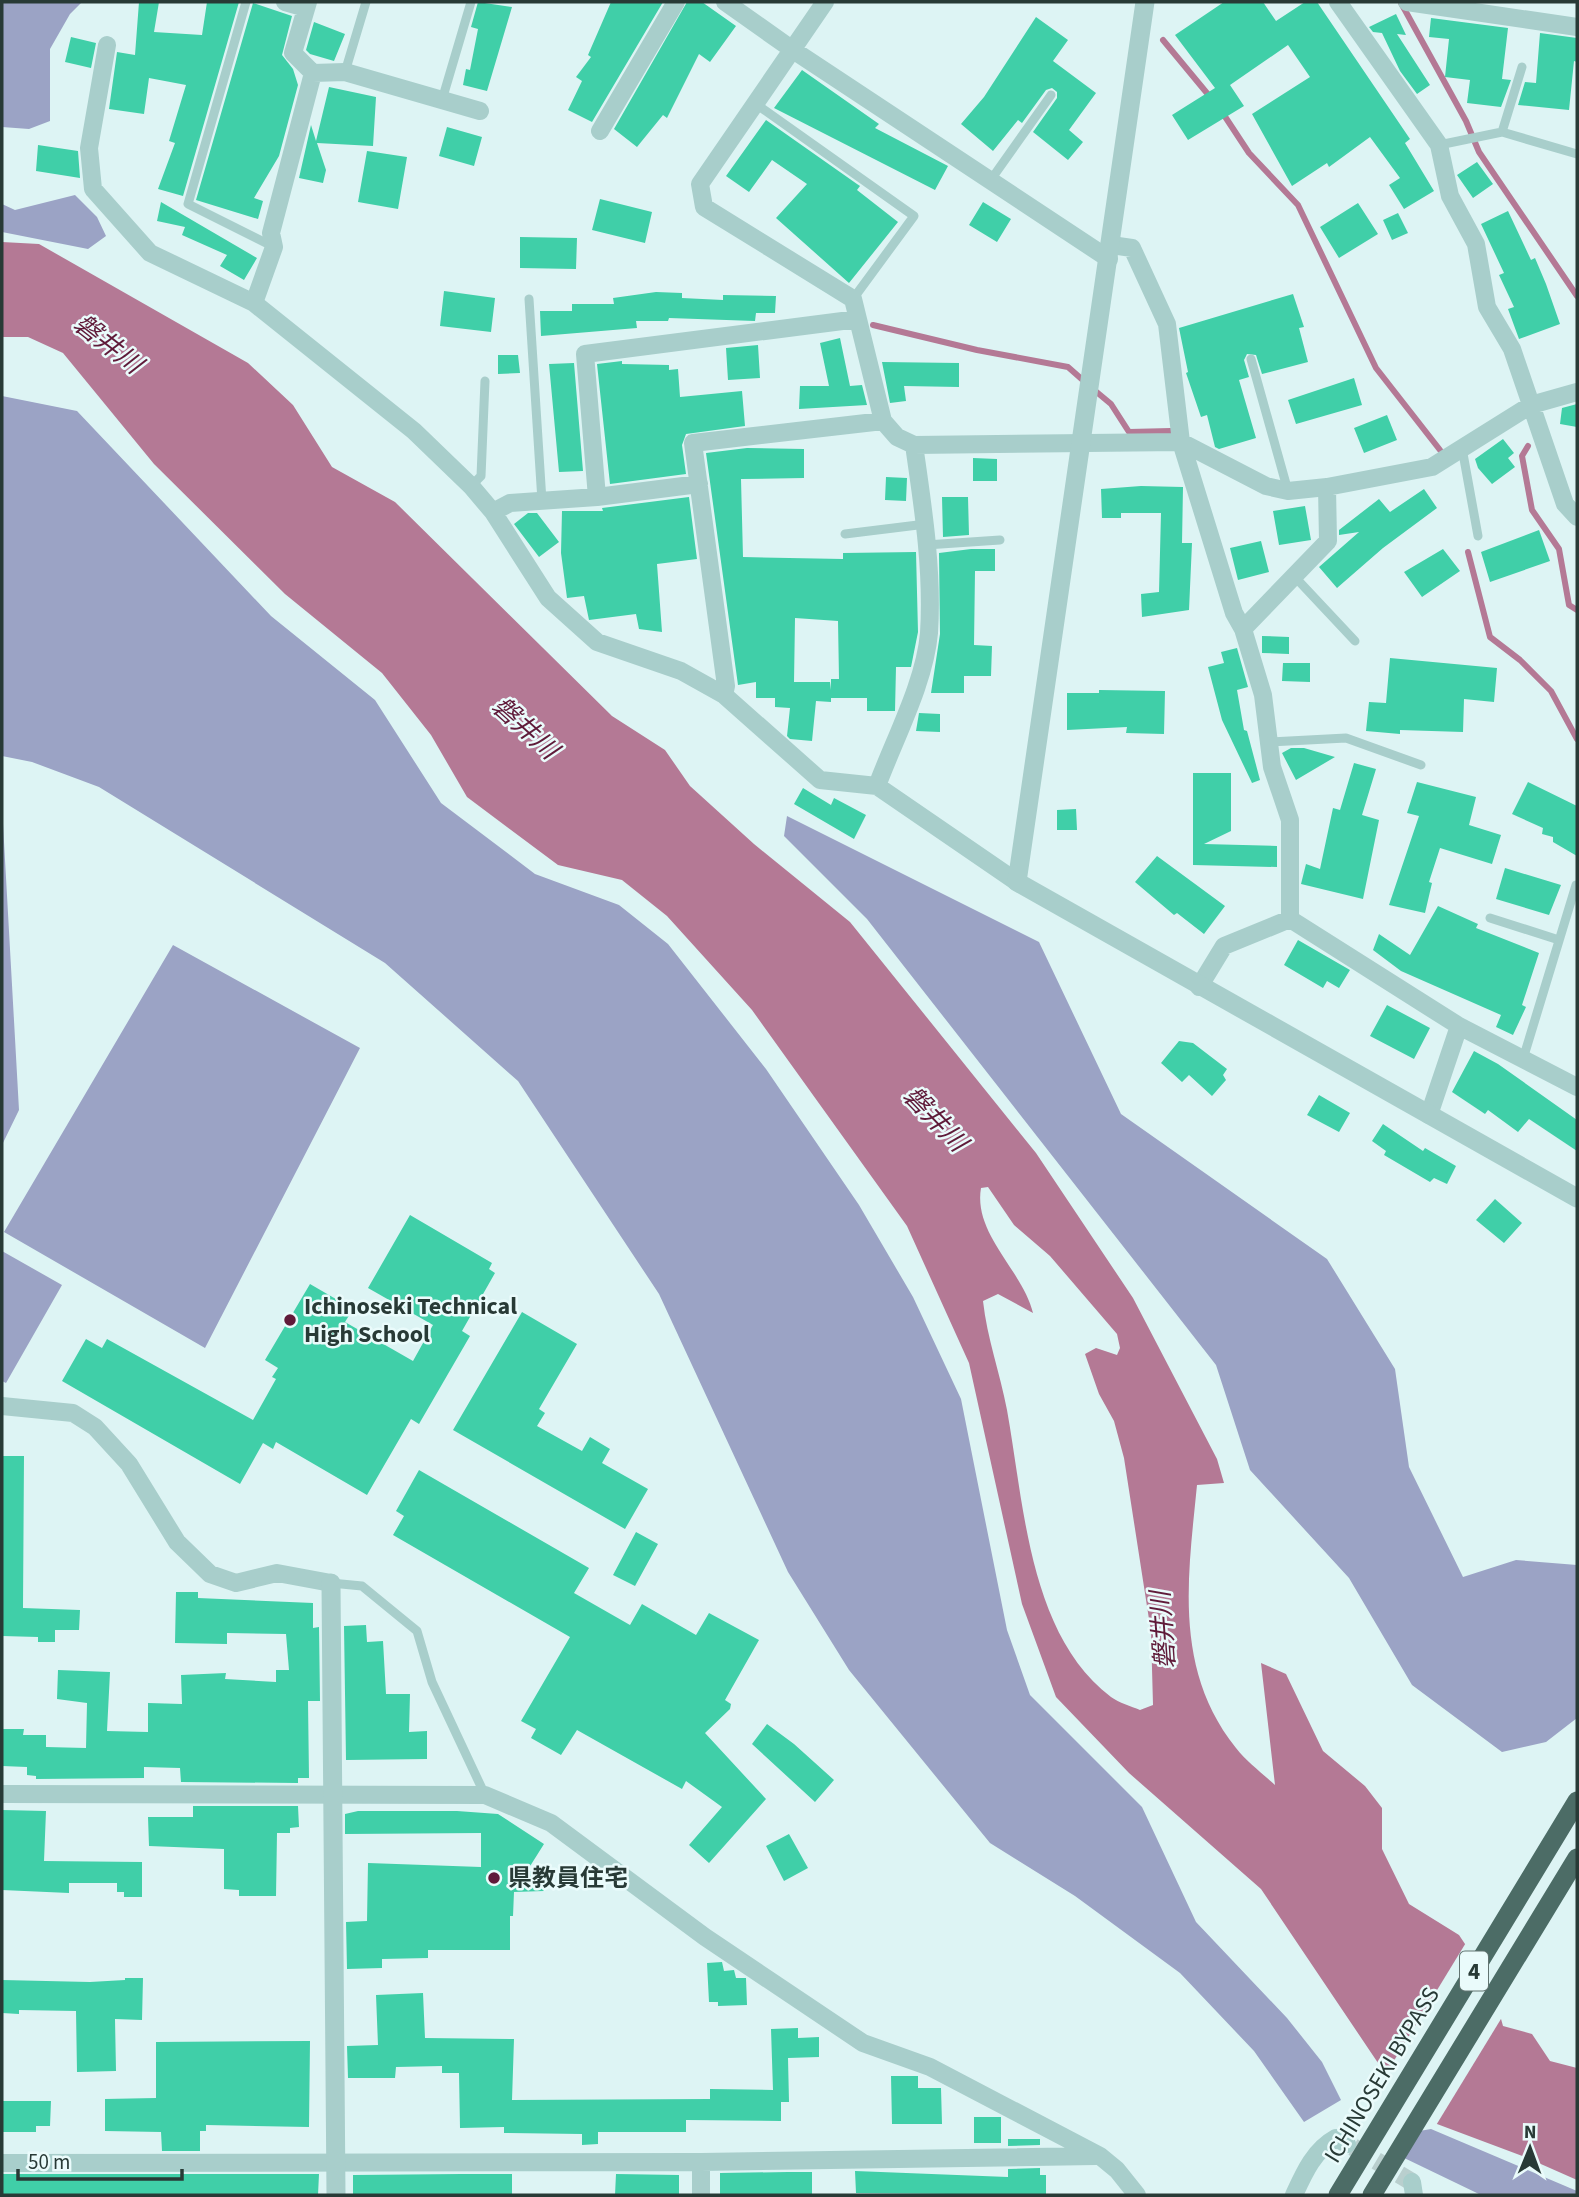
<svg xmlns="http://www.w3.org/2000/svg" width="1579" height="2197" font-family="'Source Sans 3','Noto Sans JP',sans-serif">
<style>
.green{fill:#9ba3c5}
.water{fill:#b47995;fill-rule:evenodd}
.pier{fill:#ddf4f4}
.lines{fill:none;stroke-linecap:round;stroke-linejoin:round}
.stream{stroke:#b47995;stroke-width:6}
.building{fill:#40cfa8;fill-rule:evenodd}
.minor-tunnel{stroke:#b9cfce;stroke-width:18;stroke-dasharray:18 9;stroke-linecap:butt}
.service{stroke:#a8cecb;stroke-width:9}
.minor{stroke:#a8cecb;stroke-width:18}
.tertiary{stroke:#a8cecb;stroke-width:19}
.trunk{stroke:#4c6c66;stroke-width:19}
.poi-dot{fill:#5f1a39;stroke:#eafbfb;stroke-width:2.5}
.labels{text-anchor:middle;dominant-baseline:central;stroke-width:5;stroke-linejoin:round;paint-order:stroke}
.shield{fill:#eafbfb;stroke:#627471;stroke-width:2}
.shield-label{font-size:23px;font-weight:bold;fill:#283a36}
.poi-label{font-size:24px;font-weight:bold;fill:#283a36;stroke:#eafbfb;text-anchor:start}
.street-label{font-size:24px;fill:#283a36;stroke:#eafbfb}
.water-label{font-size:26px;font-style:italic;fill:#5f1a39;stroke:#eafbfb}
</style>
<rect width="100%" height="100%" fill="#ddf4f4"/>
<path class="green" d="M2 2H82L70 14 50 49V121L29 129 2 127Z
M75 195 97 217 106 236 88 249 2 232V204L15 210Z
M2 396 77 411 271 616 375 700 441 803 535 874 619 905 668 944 766 1069 859 1205 913 1297 961 1399 1007 1630 1030 1695 1142 1807 1196 1922 1287 2018 1322 2062 1341 2100 1304 2122 1254 2051 1180 1973 1075 1896 990 1843 849 1670 788 1572 659 1294 518 1081 385 963 99 787 32 762 2 756Z
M2 806 19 1110 2 1145Z
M787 816 1039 942 1121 1114 1327 1259 1395 1369 1409 1467 1463 1577 1516 1560 1577 1565V1718L1546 1742 1502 1752 1412 1685 1349 1578 1250 1470 1216 1365 867 919 784 836Z
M173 945 360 1048 205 1348 4 1232Z
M2 1251 62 1285 6 1383 2 1381Z
M1431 2129 1577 2191V2195H1481L1398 2155 1408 2133Z"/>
<path class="water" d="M2 242 39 244 248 363 293 405 332 467 395 502 612 716 665 750 690 786 754 844 850 922 1036 1153 1133 1298 1217 1459 1224 1483 1197 1485C1188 1577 1173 1669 1236 1748 1247 1762 1262 1773 1275 1785L1261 1663 1286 1674 1323 1751 1365 1786 1382 1808V1849L1409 1904 1459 1935 1491 1983 1503 2026 1532 2034 1550 2061 1577 2068V2180L1525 2157 1413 2115 1261 1889 1129 1773 1056 1697 1022 1604 969 1363 907 1226 752 1010 667 916 622 880 558 865 467 797 431 735 382 673 285 594 154 464 63 353 28 337H2ZM988 1187 1014 1225 1050 1256 1117 1334 1120 1348 1117 1355 1096 1348 1085 1354 1099 1394 1114 1421 1124 1458 1151 1632 1153 1705 1140 1710C1131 1706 1119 1703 1111 1697 1029 1635 1024 1504 1007 1410 1000 1373 987 1338 983 1301L998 1294 1033 1313C1023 1271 973 1234 981 1188Z"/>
<path class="pier" d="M1467 1941 1495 1981 1504 2014 1435 2127 1411 2118 1384 2077Z"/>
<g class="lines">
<path class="stream" d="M1401 3 1466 121 1479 152 1577 296
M1163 40 1211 98
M1222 112 1249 153 1298 205 1376 368 1440 450
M873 325 977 350 1068 367 1085 382
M1093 389 1111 404 1129 432 1171 431
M1528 446 1522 456 1532 510 1559 549 1569 605 1577 610
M1468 552 1490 637 1520 660 1551 691 1577 739"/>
</g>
<path class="building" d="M139 2H159L154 32 202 35 207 2H239L183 196 158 189 175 143 169 141 186 85 149 78 144 114 109 109 117 52 135 55Z
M478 2 512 7 487 91 463 85 466 69 470 70 478 29 471 27Z
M611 2H663L592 122 568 110 582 81 576 77 591 57 588 55Z
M687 2H702L736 26 710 62 699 54 667 118 663 115 637 147 614 129Z
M1224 2H1263L1276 21 1305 2H1317L1410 139 1405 143 1434 191 1404 209 1389 185 1400 178 1370 137 1329 167 1327 163 1292 186 1252 114 1310 77 1288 45 1230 85 1244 106 1188 140 1172 115 1215 88 1175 35Z
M253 3 292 16 282 55 293 69 298 85 279 156 254 198 263 201 258 219 196 200Z
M1396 14 1406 35 1397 34 1430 85 1417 94 1400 71 1382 33 1373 32 1369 27Z
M1036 17 1068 40 1053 61 1096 93 1069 130 1083 142 1068 160 1033 132 1057 98V92L1052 88 1046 90 1022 123 1018 120 993 151 961 124 984 97Z
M1431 18 1508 28 1502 79 1511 80 1501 107 1467 103 1470 80 1445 77 1449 39 1429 37Z
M314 22 345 34 334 61 310 54 306 50Z
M1540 33 1577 38V62L1574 61 1569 110 1518 105 1525 82 1536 83Z
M71 37 96 43 91 68 65 62Z
M802 70 879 124 875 128 948 166 935 190 774 108Z
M329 87 376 97 373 146 317 143 326 170 323 183 299 178 311 125 316 141Z
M766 120 857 184 860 186 857 190 898 222 849 283 776 218 807 184 772 160 749 192 726 176Z
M447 127 482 137 474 166 439 156Z
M38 145 78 151 80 178 36 171Z
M367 151 407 157 398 209 358 202Z
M1477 162 1493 184 1473 198 1457 175Z
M600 199 652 212 645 243 592 230Z
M161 202 257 258 244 280 220 266 227 255 182 235 185 227 157 221Z
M983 202 1011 219 997 242 969 225Z
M1358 203 1378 234 1339 258 1320 227Z
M1508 211 1531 260 1535 258 1546 284 1560 324 1519 339 1508 309 1514 307 1499 275 1504 273 1481 224Z
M1398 213 1408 233 1392 240 1383 220Z
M520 237 577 238 576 269 520 268Z
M444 291 495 298 491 332 440 326Z
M656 292 682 293V298L723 300V295L776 296 775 313H756L755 321 669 318 668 321H636L637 328 541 336 540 311H572V304H614L613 298Z
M1293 294 1304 327 1299 328 1308 362 1262 374 1256 355 1247 354 1244 360 1249 377 1239 380 1256 438 1219 449 1215 447 1207 415 1201 417 1186 373 1188 372 1179 328Z
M840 338 850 386 862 385 867 405 799 409 800 386H829L820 343Z
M758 345 760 378 728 380 726 348Z
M498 355H518L520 373 498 374Z
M622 361V364L669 365V370L678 369 680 397 742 391 745 426 686 434 682 445 686 474 610 484 597 364Z
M882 362 959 363V387L904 386 906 401 890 403Z
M574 363 583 471 559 472 549 364Z
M1354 378 1362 405 1296 424 1288 400Z
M1577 404V427L1560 424 1562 408Z
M1387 415 1397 440 1364 453 1354 428Z
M1503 439 1514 453 1508 458 1515 467 1492 484 1478 468 1475 459Z
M747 448 804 449V478L741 479 743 557 843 559V553L916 552 918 632 911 667H896L895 711H867V698H831V702L816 701 812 741 790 739 787 736 790 708 775 707V698H756V682L738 685 706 453ZM795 618 838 621 839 679H831V690L830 682H794Z
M973 458 997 459V481H973Z
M886 477 907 478 906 501 885 500Z
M1141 486 1183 487 1182 543H1192L1189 610 1142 617 1141 594 1159 592 1161 513H1121V518H1102L1101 489Z
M1424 489 1437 508 1383 548 1337 588 1319 567 1359 532 1339 535V530L1379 499 1390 512Z
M689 497 697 559 657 564 662 632 639 629 636 614 589 620 584 596 567 598 561 553 562 511H603L602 508Z
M942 497H968L969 535 943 537Z
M1305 506 1311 540 1279 545 1273 511Z
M528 513H537L559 542 539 557 514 524Z
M1539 530 1550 561 1490 582 1481 552Z
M1261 541 1269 572 1238 580 1230 548Z
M971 549H995V571H975L974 645 992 646 991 676H964V693H931L940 634 939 553Z
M1443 549 1460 571 1422 597 1404 572Z
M1262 636 1289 637V654L1262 653Z
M1237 648 1248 687 1237 690 1244 730 1247 731 1260 780 1252 783 1222 720 1208 667 1224 663 1221 652Z
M1390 658 1497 668 1494 702 1464 699 1463 732 1400 730V734L1366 731 1369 702 1386 703Z
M1283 663H1310V682L1282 681Z
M1099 690 1165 691 1164 734 1126 733 1127 727 1067 730V693H1099Z
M919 713 940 714V732L916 731Z
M1291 748H1304L1335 757 1296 780 1282 753Z
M1354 763 1376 769 1362 815 1379 820 1363 899 1301 884 1306 864 1320 869 1333 808 1340 810Z
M1193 773H1231V831L1204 844 1277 846V867L1193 865Z
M1417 782 1476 797 1469 825 1501 835 1492 864 1440 848 1429 882 1432 883 1425 913 1389 905 1419 816 1407 813Z
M1528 782 1577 806V856L1553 842V837L1542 834 1543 828 1512 814Z
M803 788 831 805 834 798 866 815 854 839 794 804Z
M1076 809 1077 830H1057V810Z
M1157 856 1225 906 1204 934 1177 913 1174 915 1135 882Z
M1505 868 1561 885 1549 915 1496 899Z
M1438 906 1478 924 1476 928 1539 953 1522 1005 1526 1007 1513 1035 1496 1027 1501 1015 1401 971 1373 950 1379 934 1410 955Z
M1298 940 1350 970 1339 988 1327 981 1323 988 1284 965Z
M1387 1005 1430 1028 1414 1059 1370 1036Z
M1179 1041 1193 1043 1227 1069 1223 1075 1226 1080 1212 1096 1189 1075 1182 1082 1161 1063Z
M1474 1051 1498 1064 1577 1120V1151L1529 1119 1518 1132 1488 1110 1485 1114 1452 1092Z
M1319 1095 1350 1113 1339 1132 1307 1115Z
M1383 1124 1423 1151 1425 1148 1456 1166 1447 1184 1434 1178 1430 1182 1384 1155 1386 1151 1372 1141Z
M1495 1199 1522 1223 1504 1243 1476 1220Z
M410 1215 492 1263 489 1269 495 1273 462 1331 470 1336 419 1424 411 1419 367 1495 276 1442 273 1449 263 1443 240 1484 62 1381 86 1339 102 1348 107 1339 253 1420 276 1379 272 1377 278 1368 265 1360 310 1284 353 1309 345 1322 413 1361 433 1325 368 1288Z
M522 1312 577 1344 539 1409 545 1413 537 1426 582 1451 590 1437 610 1449 602 1463 648 1489 625 1529 453 1430Z
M2 1456H24L23 1608 80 1610 79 1630H55V1642H38V1637L2 1636Z
M419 1470 589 1568 574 1593 630 1625 642 1604 696 1635 709 1613 759 1640 725 1700 731 1704 730 1709 705 1733 766 1799 709 1863 689 1845 722 1807 686 1781 682 1789 577 1730 561 1755 531 1738 536 1729 521 1721 570 1637 393 1535 404 1516 396 1511Z
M636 1532 658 1544 635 1586 613 1575Z
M176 1592H198V1598L313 1603V1628L319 1627 320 1701H308L309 1778H298V1783L181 1782 180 1768 144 1767V1778L36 1779V1776L27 1775V1767L2 1766V1729H24L23 1735H46V1747L86 1748 87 1703 57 1699 58 1670 110 1672 107 1731 148 1732V1703L182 1704 181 1675 226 1673 225 1679 276 1682V1670H289L286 1634 227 1633V1644L175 1643Z
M366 1625 367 1642 383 1641 386 1694H410L409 1732 427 1731V1759L346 1760 344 1626Z
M767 1724 794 1744 834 1780 815 1802 752 1744Z
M193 1806H298L299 1827 290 1828V1833H277L276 1896H239V1890L224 1889V1849L149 1846 148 1817H193Z
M2 1810 46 1811 44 1861 142 1862V1897H124V1892H117V1883H69V1893L2 1890Z
M358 1811H457L498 1814 544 1844 527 1871H543L544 1891 514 1892 513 1916H510V1950H428V1958L382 1959V1968L347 1969 346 1922 367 1921 368 1863 481 1867V1833L345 1834V1814Z
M789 1834 808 1868 784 1881 766 1846Z
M722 1962 724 1971 734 1970 736 1978H746L747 2005 718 2006V2002H709L707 1963Z
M125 1978H143L142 2020 115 2019 116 2071 77 2072 76 2011 19 2010V2014L2 2013V1980L90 1982 125 1980Z
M423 1993 425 2038 514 2039 512 2100 710 2099V2089L773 2090 771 2029 798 2028V2038L819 2037V2057L788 2058 789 2102H781V2121L686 2120V2132H598V2144L582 2145V2134L504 2133V2127L460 2128 459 2073H442V2066L396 2067 395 2078H348L347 2046 378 2045 376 1995Z
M310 2041 309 2127 206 2125V2131H200V2151H162L161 2132 105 2131V2099L156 2098V2042Z
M891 2076H918V2088H941L942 2124H892Z
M2 2101H51L50 2126H36V2132H2Z
M974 2117H1001V2143H974Z
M1008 2139H1040V2145L1008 2146Z
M1040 2168V2175H1046V2195L856 2193 855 2171 1008 2177V2169Z
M788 2172H812V2194H720V2173Z
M2 2174H319L318 2195H2Z
M461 2174H512V2194L353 2195V2175Z
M616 2174 679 2175V2195H615Z"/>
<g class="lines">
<path class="minor-tunnel" d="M1353 2147 1412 2182"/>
<path class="service" d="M246 2 188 204 274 247
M345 72 366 2
M442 100 471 2
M756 104 914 216 853 299
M1502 132 1522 67
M1439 145 1502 132 1577 154
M990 181 1051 95
M529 299 542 501
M1251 359 1288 491
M1462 448 1478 536
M471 486 481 476 485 381
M845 534 926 524
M926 545 1000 540
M1294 576 1355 641
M1269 742 1346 738 1421 765
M1490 918 1559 940
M1523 1059 1576 885
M331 1583 362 1586 417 1631 432 1682 485 1795"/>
<path class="minor" d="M285 2 306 8
M308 2 293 53 313 73 271 233 274 247 254 303 414 431 471 486 493 512 548 598 597 642 681 671 724 695 820 780 877 786
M725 2 793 50 1109 259
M825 2 700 184 704 207 853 299 883 421 897 437 914 445C923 507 933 571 929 633 925 682 894 740 877 786L1017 882
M1338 2 1439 145 1450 196 1476 244 1487 307 1512 349 1565 504 1577 517
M1407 2 1577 27
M107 45 89 148 93 189 150 253 254 303
M313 73 345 72 480 111
M600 131 676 2
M1111 245 1132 248 1167 324 1181 442 1234 613 1243 629 1263 695 1272 767 1290 820V919L1224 946 1199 987
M914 445 1181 442 1266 486 1288 491 1327 487 1432 467 1531 405 1577 392
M597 497 585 354 858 319
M493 512 510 503 597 497 699 484
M1243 629 1328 541 1327 487
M724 695 726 686 693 443 883 421
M1290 919 1459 1026 1577 1087
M1429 1115 1459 1026
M2 1406 73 1413 95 1427 129 1464 177 1542 210 1574 236 1583 277 1573 331 1583
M2 1794 485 1795 551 1823 705 1937 863 2043 930 2067 1100 2156 1117 2170 1137 2195
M701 2162V2195
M2 2163 701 2162 1096 2156
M1412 2182 1414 2195
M1294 2195C1304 2173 1314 2150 1336 2138L1347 2144"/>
<path class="tertiary" d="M1145 2 1017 882 1577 1198
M331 1583 336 2195"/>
<path class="trunk" d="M1338 2195 1577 1801
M1372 2195 1577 1858"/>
</g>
<g class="poi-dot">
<circle cx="290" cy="1320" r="7"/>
<circle cx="494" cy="1878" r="7"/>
</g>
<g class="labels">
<rect class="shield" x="1460" y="1951.5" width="28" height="39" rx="5"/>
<g class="shield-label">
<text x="1474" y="1971">4</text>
</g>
<g class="poi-label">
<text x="304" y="1306">Ichinoseki Technical<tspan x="304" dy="28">High School</tspan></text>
<text x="508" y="1878">県教員住宅</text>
</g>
<g class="street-label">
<text transform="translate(1382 2075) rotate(-59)">ICHINOSEKI BYPASS</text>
</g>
<g class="water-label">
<text transform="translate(108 344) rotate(38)">磐井川</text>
<text transform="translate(525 728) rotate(42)">磐井川</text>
<text transform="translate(935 1119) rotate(46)">磐井川</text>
<text transform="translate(1163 1630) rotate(-94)">磐井川</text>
</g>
</g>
<rect width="1579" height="2197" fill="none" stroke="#283a36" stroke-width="7"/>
<g transform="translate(1530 2148) rotate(1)" stroke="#eafbfb" stroke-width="5" paint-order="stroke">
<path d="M0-5L12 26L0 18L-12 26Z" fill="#283a36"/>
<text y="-10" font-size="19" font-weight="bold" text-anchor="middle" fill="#283a36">N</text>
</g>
<path d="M18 2169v10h164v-10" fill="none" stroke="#283a36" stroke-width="3.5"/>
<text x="28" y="2169" font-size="21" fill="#283a36" stroke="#eafbfb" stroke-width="5" paint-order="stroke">50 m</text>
</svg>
